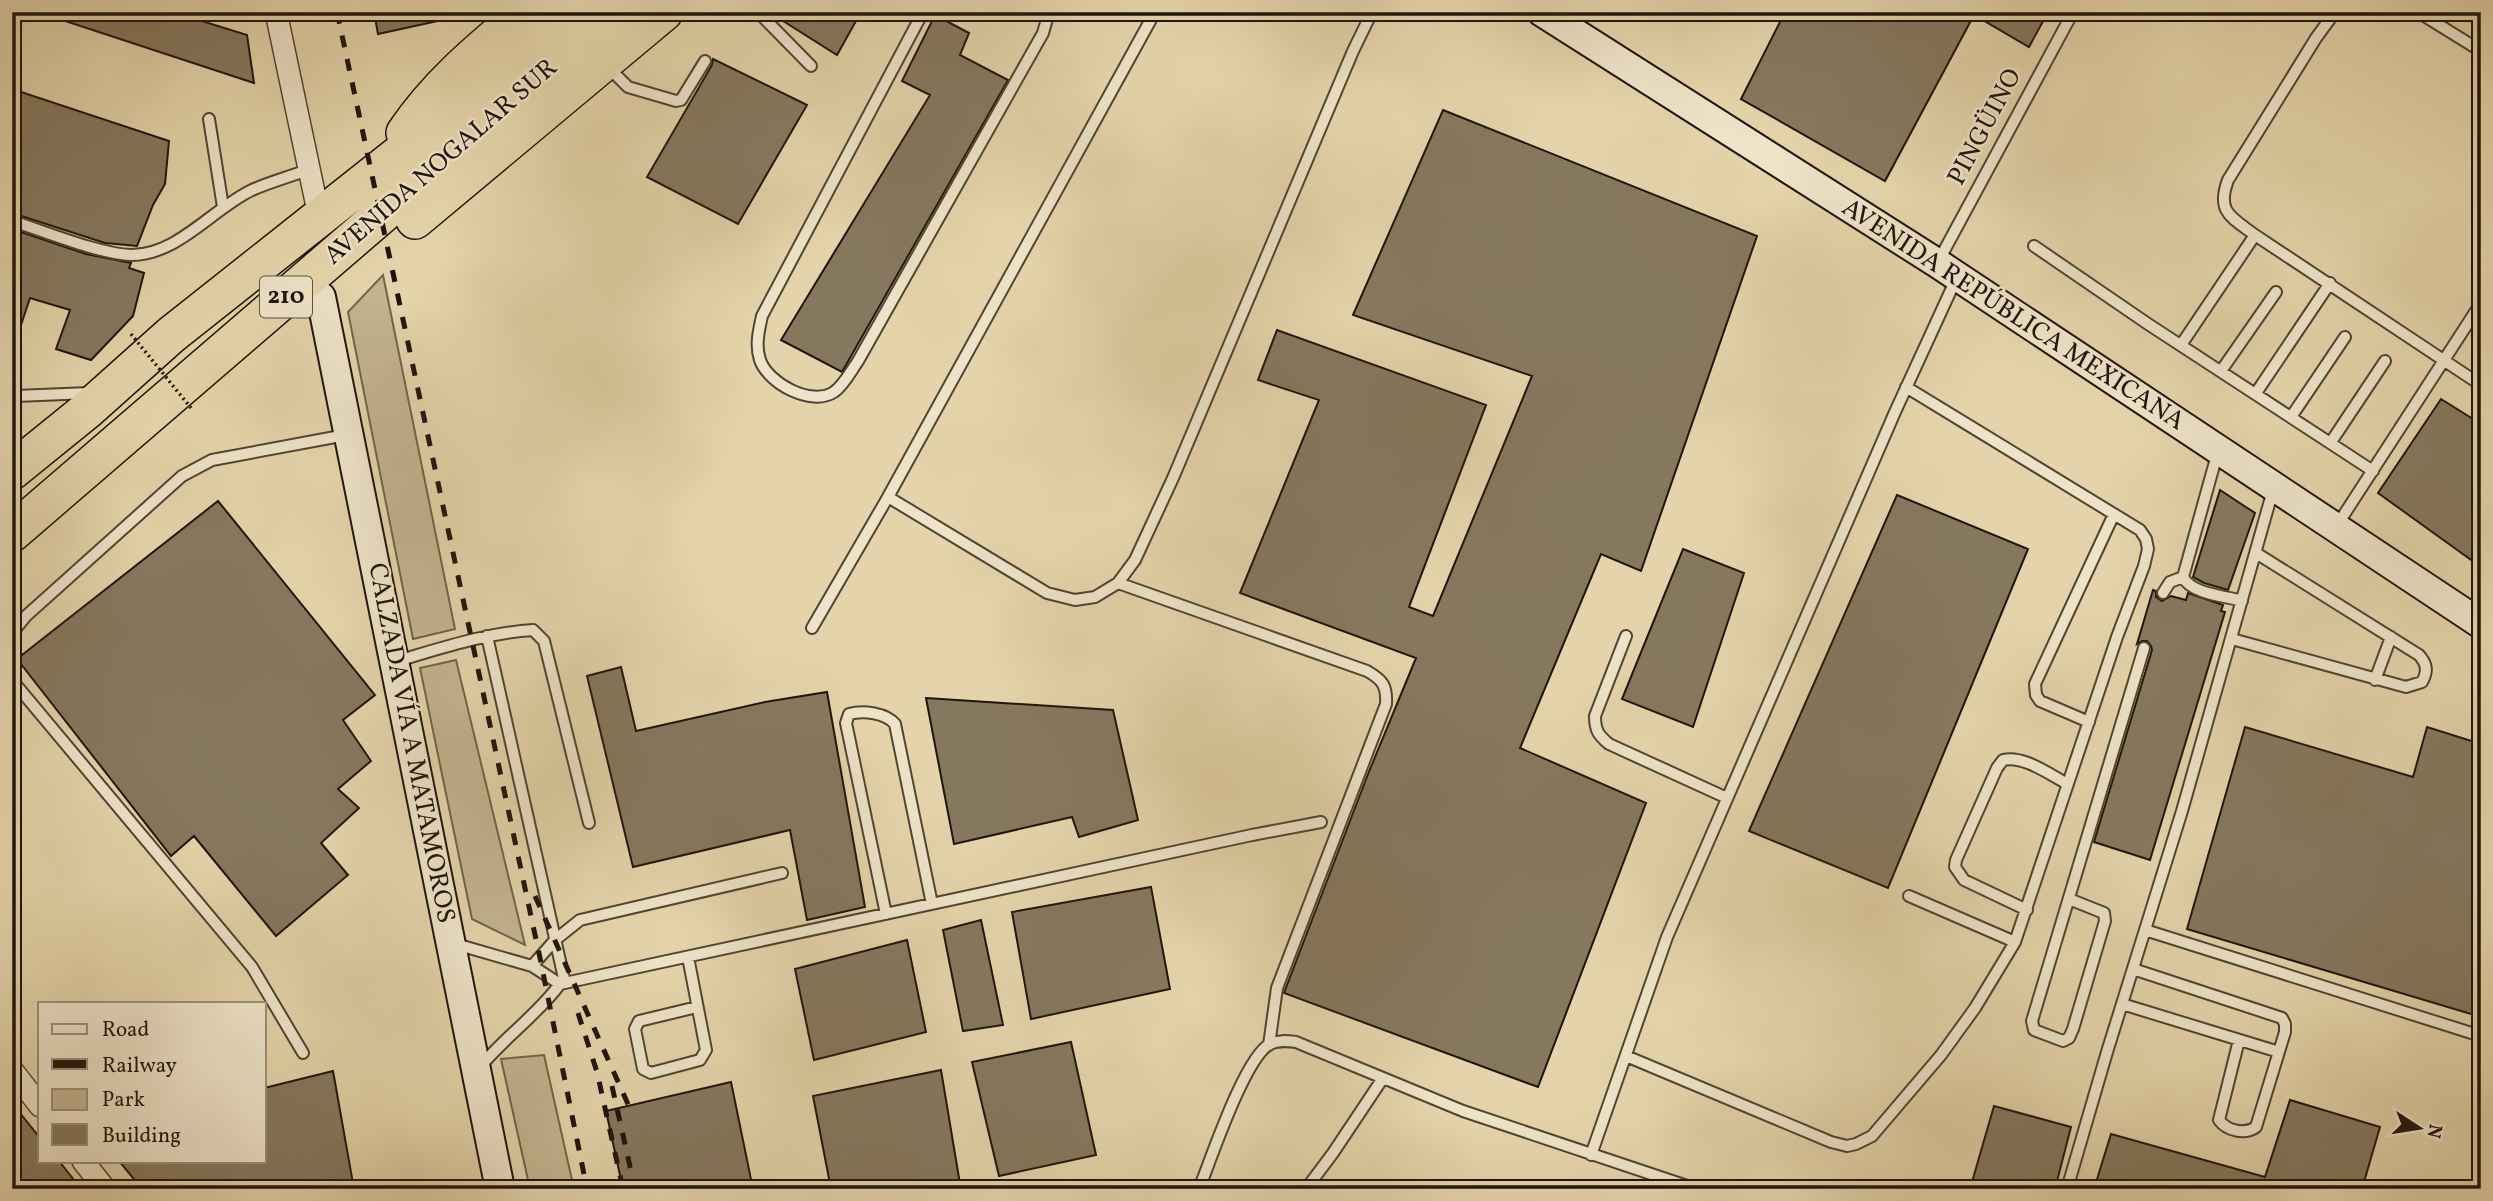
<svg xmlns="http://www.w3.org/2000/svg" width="2493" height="1201" font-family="Vollkorn,serif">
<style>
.green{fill:#c3b490;stroke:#71644e;stroke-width:2}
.building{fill:#86785f;stroke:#1f150c;stroke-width:2}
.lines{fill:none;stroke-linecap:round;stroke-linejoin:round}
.lane-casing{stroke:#504534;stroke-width:14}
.street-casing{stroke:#504534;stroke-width:24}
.secondary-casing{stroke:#1f150c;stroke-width:32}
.highway-casing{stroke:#1f150c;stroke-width:40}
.lane{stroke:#eee3c8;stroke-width:10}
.street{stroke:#eee3c8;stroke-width:21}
.secondary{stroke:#eee3c8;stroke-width:28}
.highway{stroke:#e5d4ab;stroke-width:37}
.rail{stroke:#1f150c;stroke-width:5;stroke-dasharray:12 12;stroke-linecap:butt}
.path-bridge{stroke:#1f150c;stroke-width:3.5;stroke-dasharray:2 3.5;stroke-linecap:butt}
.labels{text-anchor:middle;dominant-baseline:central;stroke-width:5;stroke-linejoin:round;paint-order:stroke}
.shield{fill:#eee3c8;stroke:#5d5344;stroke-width:2}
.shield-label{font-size:24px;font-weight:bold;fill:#1f150c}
.street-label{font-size:26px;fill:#1f150c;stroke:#eee3c8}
</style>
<rect width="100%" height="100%" fill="#e5d4ab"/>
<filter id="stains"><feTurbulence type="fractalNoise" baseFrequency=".00286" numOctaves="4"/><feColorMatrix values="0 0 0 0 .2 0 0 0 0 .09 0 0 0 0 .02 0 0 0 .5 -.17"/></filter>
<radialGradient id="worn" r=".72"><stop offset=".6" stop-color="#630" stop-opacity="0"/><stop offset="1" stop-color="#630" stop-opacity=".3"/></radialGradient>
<path class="green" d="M383 275 455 629 413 639 348 312Z
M456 660 525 945 472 919 420 668Z
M544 1055 574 1189H530L501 1059Z"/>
<path class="building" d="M47 12H173L247 35 254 83 47 15Z
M374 12H446L447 19 378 34Z
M769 12H861L837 55Z
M1785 12H2048L2029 47 1974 15 1885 181 1741 99Z
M935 15 969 33 960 55 1008 80 842 372 781 340 930 95 902 81Z
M713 59 807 105 738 224 647 177 712 65Z
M12 89 169 141 165 184 153 205 137 246 105 243 12 213Z
M1443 110 1757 236 1641 571 1601 554 1520 748 1646 803 1538 1087 1284 993 1368 774 1416 658 1240 593 1319 400 1258 380 1277 330 1486 405 1409 607 1433 616 1532 376 1353 315Z
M12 229 86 254 131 263 129 268 144 273 133 316 91 360 56 349 70 310 30 298 15 343 12 342Z
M2441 399 2481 424V567L2378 493Z
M2220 490 2255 513 2228 590 2204 583 2193 577Z
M1897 495 2028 549 1888 888 1749 831Z
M218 501 375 695 343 720 371 761 338 789 359 808 321 843 348 875 276 936 194 836 171 856 17 659Z
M1683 549 1744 573 1693 727 1622 699Z
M2153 590 2156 591V597L2162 601 2171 596 2186 600 2188 593 2223 605 2221 611 2225 612 2150 860 2094 842 2152 650 2151 646 2147 641H2142L2137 644Z
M621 667 636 731 765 702 827 692 865 907 807 920 790 830 633 867 587 676Z
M926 698 1113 710 1138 820 1079 837 1072 817 954 844Z
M2245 727 2413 777 2427 727 2481 744V1017L2187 929Z
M1151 887 1170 989 1031 1019 1012 912Z
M981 920 1003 1025 963 1031 943 930Z
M907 940 926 1032 814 1060 795 969Z
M1071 1042 1096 1155 999 1176 972 1062Z
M941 1070 960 1184 938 1189H831L813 1096Z
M333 1071 354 1189H142L119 1161H264V1088Z
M731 1082 753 1189H623L606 1111Z
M2290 1100 2380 1127 2362 1189H2094L2111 1134 2265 1177Z
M12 1103 40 1138V1161H59L81 1189H12Z
M1994 1106 2071 1127 2055 1189H1970Z"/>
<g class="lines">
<defs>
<path id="lane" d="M758 12 811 66
M923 12 762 316C759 330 755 345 760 360 768 383 811 407 834 392 844 385 851 371 858 361L1043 33 1049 12
M2335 12 2316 38 2228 180C2216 212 2231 217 2255 235L2481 385
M2418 12 2481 51
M608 67 628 87 676 101 681 100 705 61
M209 119 223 207
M12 221C44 231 99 254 131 255 178 255 212 209 252 190 270 182 289 177 307 170
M2034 246 2148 324 2373 471
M1938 262 2073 12
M2181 345 2255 235
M2221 371 2276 292
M12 393 16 396 89 393
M2256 393 2330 283
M2291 417 2345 337
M2331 442 2385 361
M2218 451 2183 577C2191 594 2226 596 2242 601
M888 497 1155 12
M2336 527 2481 303
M1118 583 1367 671C1383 680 1387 686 1386 704L1277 988 1269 1045
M2163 593 2170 582 2183 577
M812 628 888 497 1047 593 1075 600 1095 597 1118 583 1135 560 1173 478 1353 51 1372 12
M12 633 26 616 182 476 212 460 346 435
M487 636 565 983
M1626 636 1595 716C1595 730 1598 735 1609 744L1727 798
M2232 639 2406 687 2422 682C2428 671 2427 664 2419 655L2256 553
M397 661C442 648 486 633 533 630L544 641 589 823
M12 680 252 967 303 1053
M2375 680 2391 637
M2089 722 2040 701 2036 695 2035 684 2114 514
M1909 896 2015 942
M2069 899 2104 913 2105 921 2073 1029 2069 1038 2063 1041 2034 1030 2032 1021 2144 648
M2027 910 1964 880 1955 867 1956 860 1997 768 2003 760C2024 755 2050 775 2068 784
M886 914 846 723 849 714C863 710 886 713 895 724L932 904
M2145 930 2481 1036
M452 943 532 966 560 984
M688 957 706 1050 700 1060 651 1073 643 1069 635 1029 639 1021 697 1007
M532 966 555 940 580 920 782 873
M2133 969 2282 1018 2285 1024V1032L2256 1127C2245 1135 2227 1131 2219 1120L2239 1040
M2122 1004 2279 1052
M1626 1056 1831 1142 1847 1146 1856 1144 1872 1136 1941 1055 1975 1008 2015 942 2117 637 2144 566 2148 549 2146 539 2140 530 1906 387
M480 1067C505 1037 537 1015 560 984L1252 835 1321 822
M1591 1155 1667 937 1895 412 1957 277
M1199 1189C1211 1159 1245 1057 1270 1044 1278 1040 1287 1041 1296 1042L1463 1111 1696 1189
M1306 1189 1333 1153 1383 1078
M2067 1189 2107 1052 2182 811 2273 490"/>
<path id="street" d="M276 12 319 216
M12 1070 40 1106
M83 1161 105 1189"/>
<path id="secondary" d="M1542 12 1937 263 2481 624
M321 297 500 1189"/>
<path id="highway" d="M405 133C438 84 480 50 525 12
M415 220 664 12
M12 471 86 411 171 335 450 114 568 12
M12 533 617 12"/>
</defs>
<use href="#lane" class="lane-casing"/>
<use href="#street" class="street-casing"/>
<use href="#secondary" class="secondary-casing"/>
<use href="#highway" class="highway-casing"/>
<use href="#lane" class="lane"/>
<use href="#street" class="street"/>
<use href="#secondary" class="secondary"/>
<use href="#highway" class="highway"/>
<path class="rail" d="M337 12 540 958 587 1189
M535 896 632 1113
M578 1013 597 1072 623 1189
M612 1086 635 1189"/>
<path class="path-bridge" d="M131 334 191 408"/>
</g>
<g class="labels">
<rect class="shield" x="260" y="276.5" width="52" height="41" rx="5"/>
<g class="shield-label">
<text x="286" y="297">210</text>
</g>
<g class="street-label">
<text transform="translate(1985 127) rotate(-62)">PINGÜINO</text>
<text transform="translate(441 162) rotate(-41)">AVENIDA NOGALAR SUR</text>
<text transform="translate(2013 315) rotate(33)">AVENIDA REPÚBLICA MEXICANA</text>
<text transform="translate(411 743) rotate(79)">CALZADA VÍA A MATAMOROS</text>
</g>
</g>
<rect width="2493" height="1201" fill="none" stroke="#e5d4ab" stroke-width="42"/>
<rect x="14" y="14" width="2465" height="1173" fill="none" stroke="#1f150c" stroke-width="3.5"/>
<rect x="21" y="21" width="2451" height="1159" fill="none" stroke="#1f150c" stroke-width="2"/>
<rect x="38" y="1002" width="228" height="161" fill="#eee3c8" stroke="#9b917d" stroke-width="2"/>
<rect x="52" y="1024" width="35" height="10" fill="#eee3c8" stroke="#9b917d" stroke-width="2"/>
<text x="102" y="1036" font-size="21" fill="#1f150c">Road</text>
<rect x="52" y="1059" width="35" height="10" fill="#1f150c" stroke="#9b917d" stroke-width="2"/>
<text x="102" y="1072" font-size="21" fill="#1f150c">Railway</text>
<rect x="52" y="1089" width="35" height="21" fill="#c3b490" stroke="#9b917d" stroke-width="2"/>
<text x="102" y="1106" font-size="21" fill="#1f150c">Park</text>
<rect x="52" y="1124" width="35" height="21" fill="#86785f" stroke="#9b917d" stroke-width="2"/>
<text x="102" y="1142" font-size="21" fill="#1f150c">Building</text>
<g transform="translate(2419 1128) rotate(102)" stroke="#eee3c8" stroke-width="5" paint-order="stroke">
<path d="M0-5L12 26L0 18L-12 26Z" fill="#1f150c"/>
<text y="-10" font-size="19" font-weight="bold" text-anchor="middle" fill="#1f150c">N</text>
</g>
<rect width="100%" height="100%" filter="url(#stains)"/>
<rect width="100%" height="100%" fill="url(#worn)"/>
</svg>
